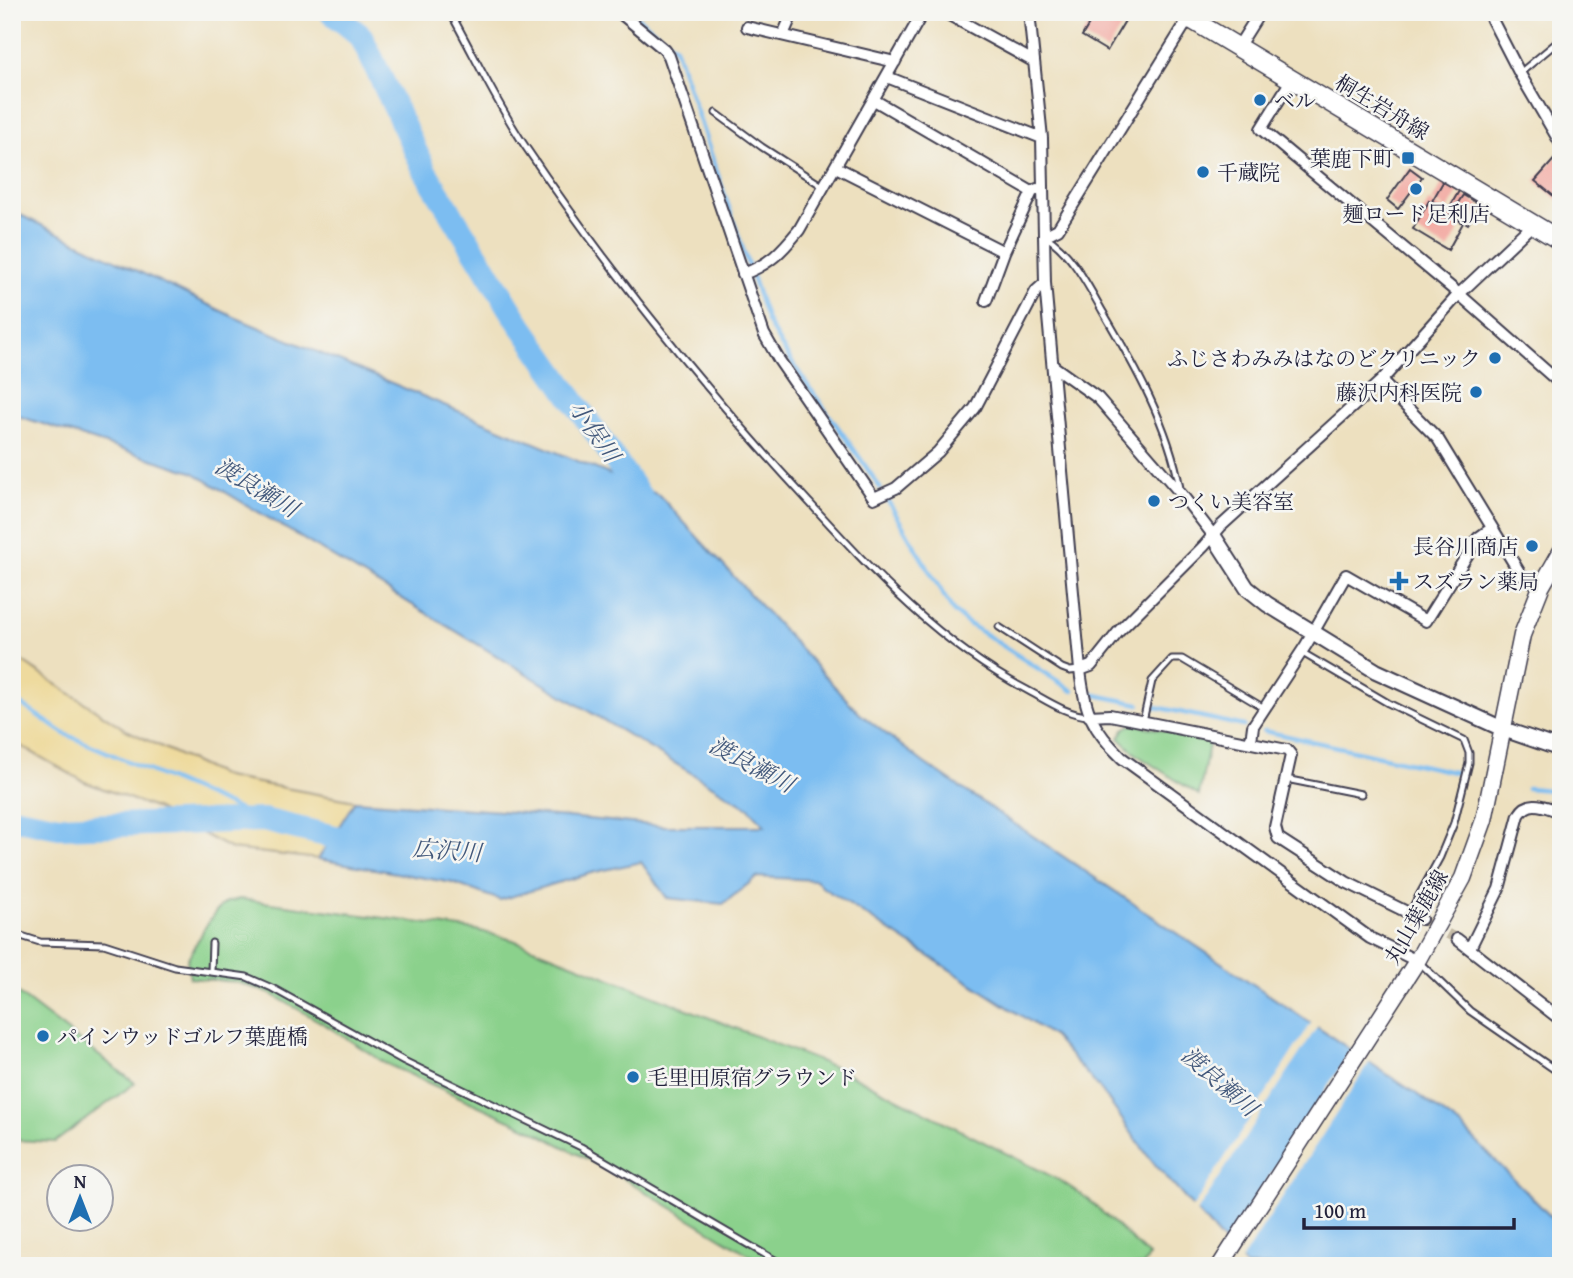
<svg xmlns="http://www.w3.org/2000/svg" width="1573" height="1278" font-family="'Gentium Book Plus','Noto Serif JP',serif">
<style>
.green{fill:#8bd18c;stroke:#567a64;stroke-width:2}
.sand{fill:#eeda9e;stroke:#887e6c;stroke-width:2}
.water{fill:#7cbdf1;stroke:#4f7096;stroke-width:2}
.pier{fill:#ede0bf}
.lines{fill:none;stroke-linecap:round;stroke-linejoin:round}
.stream{stroke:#7cbdf1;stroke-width:4.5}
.river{stroke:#7cbdf1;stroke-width:24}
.building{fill:#f29f96}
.minor-tunnel{stroke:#c4baa5;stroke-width:10;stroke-dasharray:10 5;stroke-linecap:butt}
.service-casing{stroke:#403e4f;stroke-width:9}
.minor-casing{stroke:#403e4f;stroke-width:14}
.tertiary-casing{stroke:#403e4f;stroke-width:18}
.secondary-casing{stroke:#403e4f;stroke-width:19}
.primary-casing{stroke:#403e4f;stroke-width:21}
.service{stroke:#fff;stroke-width:5}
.minor{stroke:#fff;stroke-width:10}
.tertiary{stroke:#fff;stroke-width:14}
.secondary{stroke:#fff;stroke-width:16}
.primary{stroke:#fff;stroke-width:18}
.poi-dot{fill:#1f6fb2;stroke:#f6f6f2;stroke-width:2.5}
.labels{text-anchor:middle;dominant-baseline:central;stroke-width:5;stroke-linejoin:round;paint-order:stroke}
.poi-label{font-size:21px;fill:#22223b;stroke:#f6f6f2;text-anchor:start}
.street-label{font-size:21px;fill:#22223b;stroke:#f6f6f2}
.water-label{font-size:23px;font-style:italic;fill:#42587b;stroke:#f6f6f2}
</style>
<rect width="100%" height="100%" fill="#f6f6f2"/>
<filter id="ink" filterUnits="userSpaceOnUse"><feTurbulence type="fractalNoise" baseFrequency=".0143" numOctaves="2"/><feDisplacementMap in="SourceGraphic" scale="14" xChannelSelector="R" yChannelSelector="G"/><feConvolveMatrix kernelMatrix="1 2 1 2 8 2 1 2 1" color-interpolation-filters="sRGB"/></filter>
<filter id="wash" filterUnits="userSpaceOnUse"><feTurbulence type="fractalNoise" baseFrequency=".00686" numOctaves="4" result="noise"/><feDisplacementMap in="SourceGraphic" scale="28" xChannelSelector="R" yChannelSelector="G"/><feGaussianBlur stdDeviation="1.57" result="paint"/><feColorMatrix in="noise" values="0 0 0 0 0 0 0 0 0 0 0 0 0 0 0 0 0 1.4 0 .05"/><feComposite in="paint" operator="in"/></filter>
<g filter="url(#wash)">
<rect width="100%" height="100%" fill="#ede0bf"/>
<path class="green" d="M1133 724 1210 740 1199 795 1137 755 1119 738 1124 729Z
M240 899 476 930 513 940 839 1069 1061 1181 1088 1199 1149 1256 1143 1266H768L621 1177 530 1129 387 1064 324 1024 271 994 237 982 190 978 187 960 204 929 217 910 227 902Z
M12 989 135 1083 55 1142 12 1140Z"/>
<path class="sand" d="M12 655 126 730 225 777 355 801 319 859 231 849 155 808 85 782 12 741Z"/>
<path class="water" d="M12 211 234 317 659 495 859 713 924 763 1418 1095 1462 1127 1561 1227V1266H1245L1150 1159 1102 1091 1054 1037 822 887 816 880 757 877 723 904 667 898 641 862 591 873 500 900 453 883 318 859 355 801 501 811 663 826H765L749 808 192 472 12 414Z"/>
<path class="pier" d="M1313 1020 1319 1024 1195 1215 1191 1210Z
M1353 1047 1371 1060 1239 1264 1224 1247Z"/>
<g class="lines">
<path class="stream" d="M631 12 675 47 767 321C799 380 844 431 880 488
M886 498 953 611 966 622 1073 691
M1091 694 1139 704
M12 698 65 734 263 820
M1152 706 1244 726
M1264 731 1458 773
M1527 788 1561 791"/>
<path class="river" d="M331 12 361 36 425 171 516 318 649 509
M12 818 59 827 263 820 364 844"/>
</g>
<g id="blocks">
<path class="building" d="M1086 12H1122L1120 15 1126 19 1107 51 1082 36 1091 21 1084 17Z
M1212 12H1228L1224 19Z
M1557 156 1561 161V202L1535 181Z
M1410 168 1422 177 1398 209 1387 200Z
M1443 182 1459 191 1448 210 1432 201Z
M1463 195 1480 205 1468 224 1451 214Z
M1429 201 1443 210 1441 214 1447 218 1449 215 1463 223 1448 250 1413 229Z"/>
</g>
</g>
<g filter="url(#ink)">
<use href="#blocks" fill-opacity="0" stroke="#403e4f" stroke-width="2"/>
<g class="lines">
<path class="minor-tunnel" d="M1421 919 1457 939"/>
<defs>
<path id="service" d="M450 12C475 57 497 104 525 146 610 272 705 390 808 501 875 574 938 643 1027 690 1046 700 1067 715 1089 716
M1520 73 1561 39
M716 113 762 147 824 187
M1045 236C1072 253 1087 284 1103 312 1136 368 1168 424 1180 488
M999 627 1062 668 1070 671 1080 670
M1301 652 1388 703 1464 740 1469 753V763L1454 823 1440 857 1410 912
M1143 721 1152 681 1172 659H1182L1264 708
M1286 779 1361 794
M12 933 40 942 104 944 175 967 247 977 272 988 404 1061 581 1147 785 1266
M1418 961 1470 1011 1561 1074
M211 971 212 943"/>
<path id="minor" d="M619 12 665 50 669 56 764 334 779 360 874 498 896 488 938 452 975 408 1036 291 1045 283
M944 12 1033 61
M1029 12 1042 138 1045 283 1080 670C1085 712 1092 729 1122 758L1370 938 1417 961
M1488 12 1520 74 1561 144
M747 27 895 62
M783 35 793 12
M1238 47 1260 12
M887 77 1042 138
M1292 79 1261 129 1459 294 1561 384
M874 100 1032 192
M836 167 1004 252
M1044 236 1058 229 1189 18
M743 274C770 264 781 252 799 230L923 12
M986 301 1004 252 1032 192 1037 189
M1053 366 1098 398 1182 495 1213 535
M1381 381 1438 439 1521 575 1541 587
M1080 670 1091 666 1119 631 1204 546 1221 526 1381 381 1459 294 1533 224
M1089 716 1110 715 1287 750 1291 755 1275 827 1278 838 1346 882 1421 919
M1251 741 1253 726 1306 645 1346 575 1426 621 1478 538 1492 528
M1457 939 1561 1020
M1470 948 1499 889 1519 815C1529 798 1545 807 1561 812"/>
<path id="tertiary" d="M1213 535 1247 588 1267 604 1376 671 1503 729 1561 749"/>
<path id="secondary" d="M1220 1266 1417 961 1463 878 1484 820 1522 635 1541 587 1561 552"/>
<path id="primary" d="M1179 12 1561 241"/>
</defs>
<use href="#service" class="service-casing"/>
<use href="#minor" class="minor-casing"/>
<use href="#tertiary" class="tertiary-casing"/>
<use href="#secondary" class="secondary-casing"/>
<use href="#primary" class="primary-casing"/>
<use href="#service" class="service"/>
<use href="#minor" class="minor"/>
<use href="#tertiary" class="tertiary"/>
<use href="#secondary" class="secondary"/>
<use href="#primary" class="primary"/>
</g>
</g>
<g class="poi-dot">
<circle cx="1260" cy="100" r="7"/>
<rect x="1401" y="151" width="14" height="14" rx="3.5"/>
<circle cx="1203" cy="172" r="7"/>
<circle cx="1416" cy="189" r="7"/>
<circle cx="1495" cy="358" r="7"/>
<circle cx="1476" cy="392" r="7"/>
<circle cx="1154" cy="501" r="7"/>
<circle cx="1532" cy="546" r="7"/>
<path d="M1395.5 570.5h7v7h7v7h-7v7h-7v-7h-7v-7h7z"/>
<circle cx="43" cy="1036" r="7"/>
<circle cx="633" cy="1077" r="7"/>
</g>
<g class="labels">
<g class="poi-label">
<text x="1274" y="100">ベル</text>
<text x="1394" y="158" text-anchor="end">葉鹿下町</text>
<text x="1217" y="172">千蔵院</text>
<text x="1416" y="213" text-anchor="middle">麺ロード足利店</text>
<text x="1481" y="358" text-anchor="end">ふじさわみみはなのどクリニック</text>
<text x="1462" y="392" text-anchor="end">藤沢内科医院</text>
<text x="1168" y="501">つくい美容室</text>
<text x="1518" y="546" text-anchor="end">長谷川商店</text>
<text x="1413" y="581">スズラン薬局</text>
<text x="57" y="1036">パインウッドゴルフ葉鹿橋</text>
<text x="647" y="1077">毛里田原宿グラウンド</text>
</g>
<g class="street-label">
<text transform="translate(1382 107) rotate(31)">桐生岩舟線</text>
<text transform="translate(1416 917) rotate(-60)">丸山葉鹿線</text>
</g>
<g class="water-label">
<text transform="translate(595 431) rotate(55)">小俣川</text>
<text transform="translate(257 487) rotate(31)">渡良瀬川</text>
<text transform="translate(752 764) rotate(28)">渡良瀬川</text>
<text transform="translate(447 850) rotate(4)">広沢川</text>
<text transform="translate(1220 1081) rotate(41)">渡良瀬川</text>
</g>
</g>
<rect width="1573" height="1278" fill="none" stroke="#f6f6f2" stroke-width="42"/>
<g transform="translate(80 1198)"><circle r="33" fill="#f6f6f2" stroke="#a1a1a9" stroke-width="2"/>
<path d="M0-5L12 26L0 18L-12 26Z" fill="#1f6fb2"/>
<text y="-10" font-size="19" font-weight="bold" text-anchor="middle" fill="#22223b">N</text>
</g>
<path d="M1304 1218v10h210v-10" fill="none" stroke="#22223b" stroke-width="3.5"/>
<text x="1314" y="1218" font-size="21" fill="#22223b" stroke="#f6f6f2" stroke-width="5" paint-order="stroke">100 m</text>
</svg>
